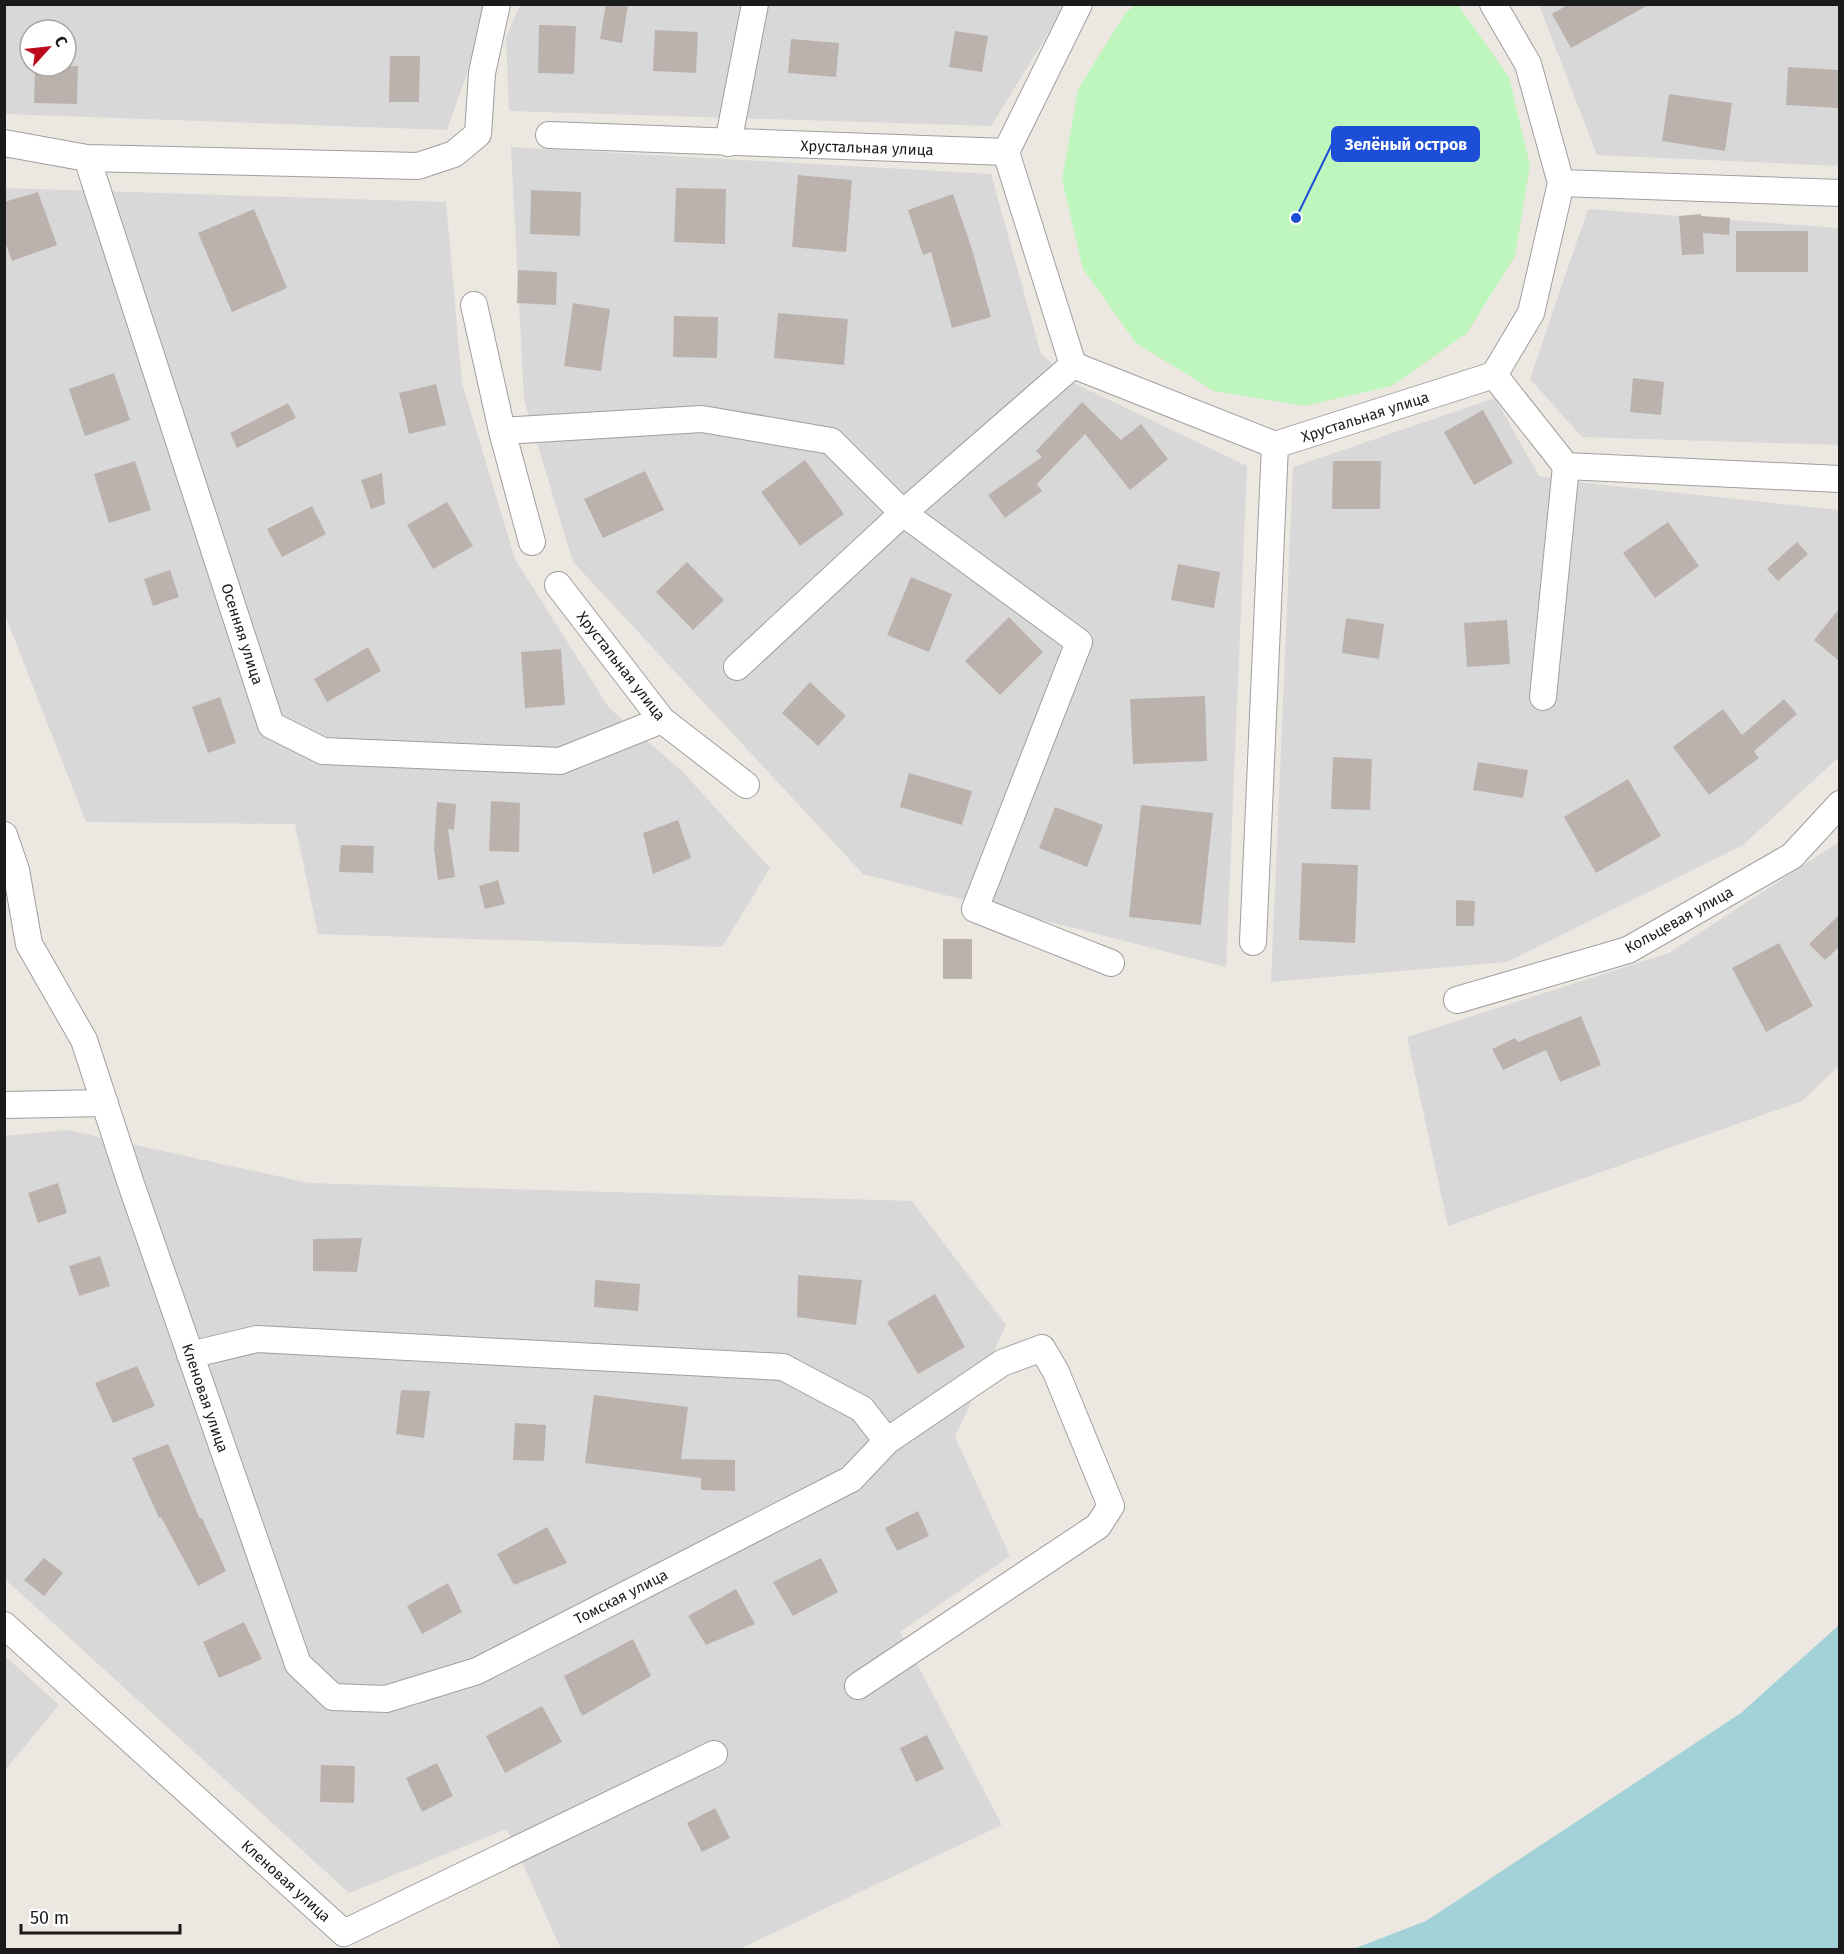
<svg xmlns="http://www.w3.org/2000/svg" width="1844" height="1954" font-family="'Fira Sans',sans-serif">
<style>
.residential{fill:#d9d8d8;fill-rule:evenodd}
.park{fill:#bff6bd}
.water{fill:#a2d2d8}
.building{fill:#bcb2ad}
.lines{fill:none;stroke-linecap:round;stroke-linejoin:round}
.minor-casing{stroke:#9f9f9f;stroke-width:28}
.minor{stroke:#fff;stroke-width:26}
.labels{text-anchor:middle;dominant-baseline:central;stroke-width:6;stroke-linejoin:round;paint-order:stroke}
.street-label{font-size:15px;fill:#1b1b1b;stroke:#fff}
.leader{fill:none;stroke:#1d4ed8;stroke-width:2}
.callout-dot{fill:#1d4ed8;stroke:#fff;stroke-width:2}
.callout{fill:#1d4ed8;stroke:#1d4ed8;stroke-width:2}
.callout-label{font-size:16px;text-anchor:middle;font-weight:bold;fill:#fff}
</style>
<rect width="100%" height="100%" fill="#ece7e0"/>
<path class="residential" d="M5 5H491L447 130 5 114ZM30 30H66V66H30Z
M520 5H1066L991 126 509 111 506 37Z
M1539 5H1839V166L1597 155Z
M511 147 991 174 1041 354 1076 384 1247 466 1226 967 863 874 573 562 524 400Z
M5 188 446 202 462 383 515 559 609 708 682 771 770 868 722 947 318 934 295 824 86 822 5 615Z
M1588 209 1839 228V445L1582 437 1530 379Z
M1495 398 1539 476 1586 483 1839 510V757L1743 845 1507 962 1271 982 1293 467Z
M1839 842V1066L1802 1101 1448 1226 1407 1037 1669 953Z
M67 1130 309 1183 912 1201 1006 1325 955 1437 1010 1556 900 1632 1002 1825 739 1949H561L507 1829 349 1893 5 1579 4 1136Z
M5 1656 59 1705 5 1770H4Z"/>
<path class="park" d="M1136 5H1458L1509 77 1530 165 1515 256 1467 333 1392 386 1304 406 1214 391 1136 343 1083 269 1062 180 1078 89 1126 12Z"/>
<path class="water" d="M1839 1625V1949H1353L1426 1921 1741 1713Z"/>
<path class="building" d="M606 4H628L622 43 600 39Z
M1569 4H1650L1571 48 1552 14Z
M539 25 576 26 574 74 538 73Z
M655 30 698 32 696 73 653 71Z
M955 31 988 36 982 72 949 67Z
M791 39 839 43 836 77 788 73Z
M390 56H420L419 102H389Z
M35 66H78L77 104 34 103Z
M1788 67 1839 70V108L1786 105Z
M1669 94 1732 103 1725 151 1662 141Z
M798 175 852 180 846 252 792 247Z
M676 188 726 189 725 244 674 242Z
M531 190 581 192 580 236 530 234Z
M38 192 57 245 12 261 4 239V202Z
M953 194 971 246 991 317 952 328 931 252 923 255 908 210Z
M254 209 287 288 232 312 198 233Z
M1701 214V216L1730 218 1729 235 1703 233 1704 254 1682 255 1679 216Z
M1736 231H1808V272H1736Z
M518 270 557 272 556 305 517 303Z
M573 303 610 309 601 371 564 366Z
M778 313 848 319 844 365 774 358Z
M674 316 718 317 717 358 673 357Z
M114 373 130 420 85 436 69 389Z
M1633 378 1664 382 1661 415 1630 412Z
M436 384 446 425 409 434 399 393Z
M1082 402 1121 440 1141 424 1168 459 1130 490 1085 434 1037 484 1042 491 1005 518 988 495 1042 457 1036 451Z
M288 403 296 418 237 448 230 433Z
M1483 410 1513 463 1474 485 1444 432Z
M805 460 844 514 800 546 761 492Z
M135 461 151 510 109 523 94 474Z
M1333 461H1381L1380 509H1332Z
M645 471 664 510 603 538 584 499Z
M382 473 385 504 371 509 361 480Z
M447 502 473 546 433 569 407 525Z
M312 506 326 534 282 557 267 529Z
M1668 522 1699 566 1655 598 1623 553Z
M1797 542 1808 554 1778 581 1767 569Z
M687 562 724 600 693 630 656 592Z
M1178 564 1220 572 1214 608 1171 600Z
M170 570 179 597 153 606 144 579Z
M911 577 952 594 929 652 887 635Z
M1839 609V661L1814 640Z
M1009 617 1043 652 1000 695 965 661Z
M1346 618 1384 624 1379 659 1342 653Z
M1507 620 1510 664 1467 667 1464 623Z
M368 647 381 671 327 702 314 679Z
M561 649 565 705 525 708 521 652Z
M810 682 846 716 818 746 782 713Z
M1205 696 1207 761 1133 764 1130 699Z
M220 697 236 743 208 753 192 707Z
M1784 699 1797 714 1754 751 1759 758 1709 795 1673 747 1723 709 1742 735Z
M1333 757 1372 759 1370 810 1331 809Z
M1478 762 1528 770 1523 798 1473 790Z
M909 773 972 791 962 825 900 807Z
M1628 779 1661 836 1596 873 1564 817Z
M491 801 520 803 519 852 489 851Z
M437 802 456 804 454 830 448 829 455 877 438 880 434 849Z
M1141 805 1213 813 1201 925 1129 917Z
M1055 807 1103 825 1087 867 1039 848Z
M678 820 691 858 653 874 643 833Z
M341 845 374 846 373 873 339 872Z
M1302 863 1358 865 1355 943 1299 940Z
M498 880 505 904 485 909 479 886Z
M1456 900 1475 901 1474 926H1456Z
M1839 915V947L1825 960 1809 944Z
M943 939H972V979H943Z
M1779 943 1813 1006 1766 1032 1732 968Z
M1581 1016 1601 1065 1560 1082 1546 1050 1503 1070 1492 1049 1515 1038 1518 1042Z
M58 1183 67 1213 38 1223 28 1193Z
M362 1238 357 1272 313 1271V1239Z
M100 1256 110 1286 79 1296 69 1266Z
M798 1275 862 1280 856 1325 797 1317Z
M595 1280 640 1284 638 1311 594 1307Z
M935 1294 965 1347 918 1374 887 1322Z
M137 1366 155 1406 113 1423 95 1383Z
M401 1390 430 1391 424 1438 396 1434Z
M594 1395 688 1407 681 1459 735 1460V1491L701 1490V1478L585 1463Z
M515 1423 546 1425 544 1461 513 1460Z
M168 1444 200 1519 202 1518 226 1571 198 1586 161 1517 159 1518 132 1458Z
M918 1511 929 1536 897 1551 885 1528Z
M547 1527 567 1563 514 1585 497 1554Z
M44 1558 63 1573 44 1596 24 1580Z
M821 1558 838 1592 793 1616 773 1582Z
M448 1583 462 1612 422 1634 407 1606Z
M736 1589 755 1624 706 1645 688 1616Z
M244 1622 262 1659 219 1678 203 1642Z
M633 1639 651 1676 582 1716 564 1676Z
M542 1706 562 1742 505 1773 486 1736Z
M927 1735 944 1769 916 1782 900 1748Z
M437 1763 453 1796 422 1812 406 1778Z
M321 1765 355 1766 354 1803 320 1802Z
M715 1808 730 1838 702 1852 687 1823Z"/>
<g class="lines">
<defs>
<path id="minor" d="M1079 4 1006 152 1073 365 1275 445 1494 375 1531 313 1561 183 1528 64 1493 4
M549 135 1006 152
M4 143 87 158 418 166 454 154 478 134 482 73 497 4
M728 143 755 4
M87 158 271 725 323 751 560 761 662 720
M1561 183 1840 193
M474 305 502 431 532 542
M1494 375 1566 466 1543 697
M502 431 702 419 831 441 903 513 1079 642 975 909 1111 963
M1566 466 1840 479
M558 585 662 720 746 785
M737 667 903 513 1073 365
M4 835 16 870 29 944 84 1040 131 1184 298 1664 333 1697 386 1699 477 1671 851 1479 887 1441
M1253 942 1275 445
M1457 1000 1628 950 1792 856 1840 804
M4 1105 105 1103
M190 1355 257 1339 783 1367 862 1409 887 1441 1002 1363 1042 1348 1056 1372 1111 1506 1098 1526 858 1686
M4 1625 344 1933 714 1754"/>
</defs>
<use href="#minor" class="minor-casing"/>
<use href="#minor" class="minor"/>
</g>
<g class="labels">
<g class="street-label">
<text transform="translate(867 148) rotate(2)">Хрустальная улица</text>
<text transform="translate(1365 417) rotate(-18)">Хрустальная улица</text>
<text transform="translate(242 634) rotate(72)">Осенняя улица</text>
<text transform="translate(621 666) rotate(52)">Хрустальная улица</text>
<text transform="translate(1679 920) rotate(-29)">Кольцевая улица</text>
<text transform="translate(205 1398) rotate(71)">Кленовая улица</text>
<text transform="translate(621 1597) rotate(-27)">Томская улица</text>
<text transform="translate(286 1881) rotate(42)">Кленовая улица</text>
</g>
</g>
<path class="leader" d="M1296 218L1332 144"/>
<circle class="callout-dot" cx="1296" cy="218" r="6"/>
<rect class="callout" x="1332" y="127" width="147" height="34" rx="6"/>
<g class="callout-label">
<text x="1406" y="150">Зелёный остров</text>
</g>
<rect width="1844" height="1954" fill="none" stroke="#1b1b1b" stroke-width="12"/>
<g transform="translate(48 48) rotate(63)"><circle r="28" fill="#ffffff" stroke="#a4a4a4" stroke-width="1.5"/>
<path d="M0-4.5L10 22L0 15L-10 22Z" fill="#bd091b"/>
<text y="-9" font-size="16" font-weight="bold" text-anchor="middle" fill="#1b1b1b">С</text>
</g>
<path d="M21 1924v9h159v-9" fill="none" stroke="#1b1b1b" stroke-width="3"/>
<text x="30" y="1924" font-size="18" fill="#1b1b1b" stroke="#ffffff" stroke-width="4.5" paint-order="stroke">50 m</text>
</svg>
